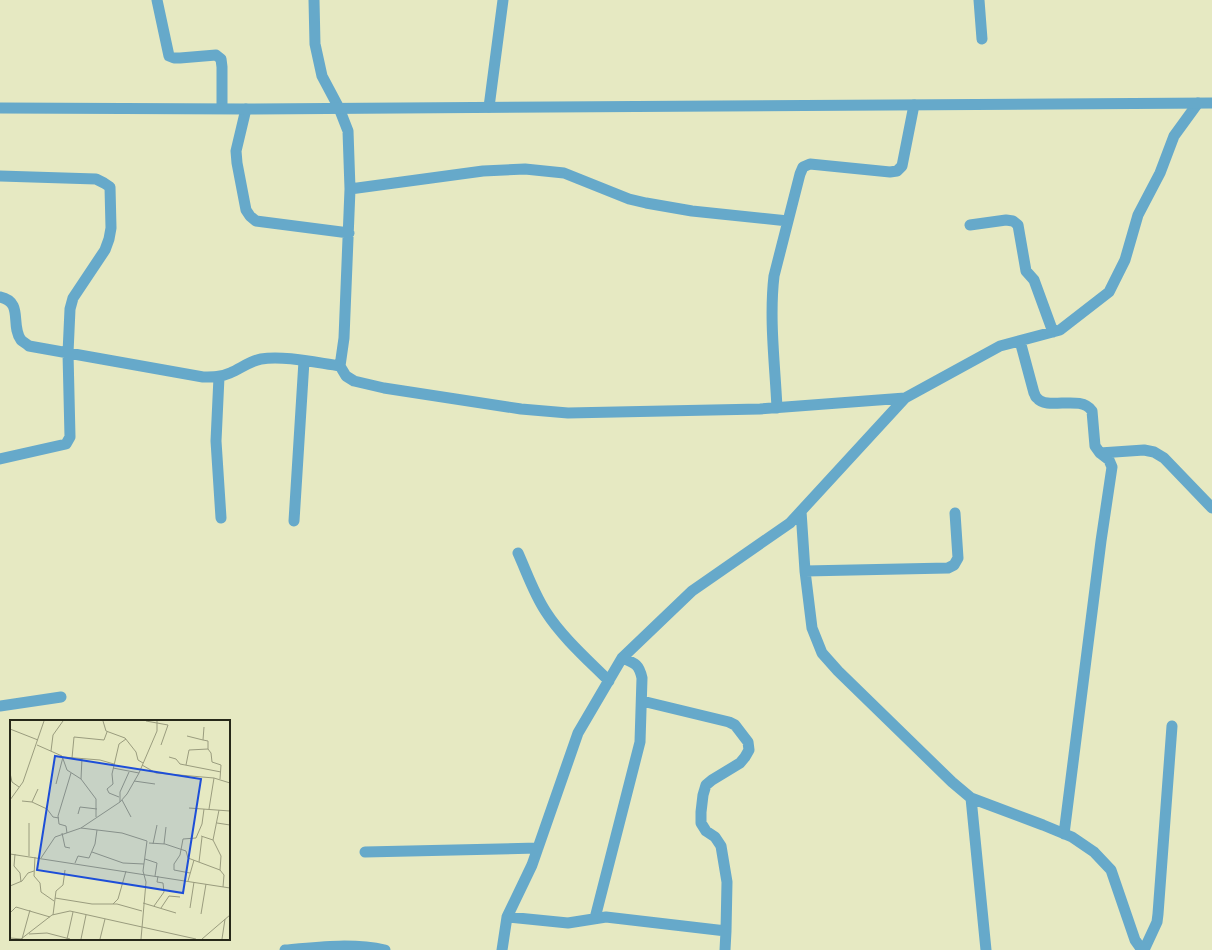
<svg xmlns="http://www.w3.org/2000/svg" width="1212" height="950" font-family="'DejaVu Sans',sans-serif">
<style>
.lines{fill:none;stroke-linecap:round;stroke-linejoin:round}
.minor{stroke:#66a9ca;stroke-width:11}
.tertiary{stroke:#66a9ca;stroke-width:11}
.inset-road{fill:none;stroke:#9a9c7e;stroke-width:1}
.view{fill:#1d4ed8;fill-opacity:0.15;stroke:#1d4ed8;stroke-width:2}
.inset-edge{fill:none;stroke:#272819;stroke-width:2}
</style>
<rect width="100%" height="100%" fill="#e6e9c2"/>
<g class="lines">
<path class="minor" d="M157 0 169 56 174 58H180L216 55 221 59 222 67V108
M314 0 315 44 322 76 339 108 348 131 350 189 344 338 340 366 346 376 354 381 384 388 521 409 568 413 760 409 905 398 1000 346 1060 330 1109 292 1125 260 1138 215 1160 173 1174 136 1198 103
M979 0 982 39
M489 107 503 0
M246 109 236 151 237 163 246 210 250 216 256 221 349 233
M0 176 96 179 104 183 110 187 111 228 109 239 105 250 73 298 70 309 68 353 70 437 66 444 0 459
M350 189 483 171 525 169 564 173 629 199 646 203 692 211 788 221
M970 225 1006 220 1013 221 1018 225 1026 271 1034 280 1053 332
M0 297C24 302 10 325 21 340 23 342 27 344 29 346L203 377C213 377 221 377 230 373 240 369 250 361 261 359 283 355 318 363 340 366
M1020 341 1034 393C1035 394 1035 397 1037 398 1047 411 1081 394 1092 411L1095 446 1100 453 1109 460 1112 467 1101 541 1064 834
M219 377 216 441 221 518
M777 408C775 365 769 319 774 276L800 174 803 167 810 164 890 172 897 171 902 166 914 105
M1100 453 1144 450 1154 452 1164 458 1212 508
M801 511 805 571 812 628 822 653 838 671 952 782 971 798 1043 825 1072 837 1094 852 1111 870 1135 940 1142 950
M294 521 304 361
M518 553C527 573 534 594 546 612 562 637 588 660 609 681
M805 571 948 568 954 565 958 558 955 513
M642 701 729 722 735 725 748 742 749 750 745 757 740 763 712 780 706 785 703 795 701 812V823L706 831 715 837 721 846 727 882 726 931 725 950
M0 706 61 697
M971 798 986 950
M365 852 538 848
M507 917 568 923 606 917 726 931
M595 918 640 742 642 678C639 664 635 663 622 658
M285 950C318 947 353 943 385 950
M502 950 507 917 532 865 578 733 622 658 692 591 790 523 905 398
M1144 950 1157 922 1158 914 1172 726"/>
<path class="tertiary" d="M0 108 246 109 1212 103"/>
</g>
<g transform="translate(10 720)">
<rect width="220" height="220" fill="#e6e9c2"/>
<path class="inset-road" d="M93 1 96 11 115 18 126 32 128 40 133 43M136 1 158 5 151 25M0 9 28 20M177 16 193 20M27 25 52 36 57 50 71 59 86 79V97M198 29 201 33 202 42 211 45 210 59M41 31 43 15 53 1M159 37 166 39 170 44 211 52M62 38 64 17 94 20 97 12M132 45 146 53 204 58 220 63M176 45 179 30 198 29V21L193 20 194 7M103 48 129 53M0 53 2 62 9 67M71 59 72 38M124 61 145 64M46 64 53 37 90 40 104 44M109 77 99 73 97 69 103 64 102 54 109 24 116 19M0 80 13 62 34 1M112 80 121 97M12 81 22 82 37 89 43 97 49 98M22 82 28 69M110 82V72L119 52M179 88 220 91M199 89 204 58M209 90 203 120 211 136 210 150M68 94 70 87 87 89M19 103V136M207 103 220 105M71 108 110 82 117 74 129 53 147 11V1M52 113 55 127 60 128M57 113 56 106 49 104 48 96 61 53M191 116 203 120M139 123 155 124 176 131 178 138 210 150 214 155 213 167M143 124 147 105M154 124 156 107M82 132 113 143 134 144M0 134 220 168M5 134 4 146 10 153 11 162M25 137 24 156 30 163 31 172 44 181M31 138 45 117 71 108 112 113 137 121 133 151 136 162 131 219M135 139 147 143 145 156M189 142 192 117M65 143 68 136 79 138 85 124 87 110M180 153 164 150V144L170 135 173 119 186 118 192 104 194 89M178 161 184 140M0 166 12 161 18 153 24 151M45 178 82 184H107L132 191M133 183 166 193M103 184 108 179 116 151M144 186 154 172 153 163 147 162 148 156M151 188 159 176 170 177M180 188 184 162M0 193 6 187 40 197M191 194 196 164M43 195 46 171 53 165 55 150M19 214 37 213 60 219M0 218 12 219 20 190M11 219 42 195 60 191 186 219M57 219 63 192M71 219 76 195M90 219 95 199M192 219 220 195M212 219 215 199"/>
<path class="view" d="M45 36 191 59 173 173 27 150Z"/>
<rect width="220" height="220" class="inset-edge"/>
</g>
</svg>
